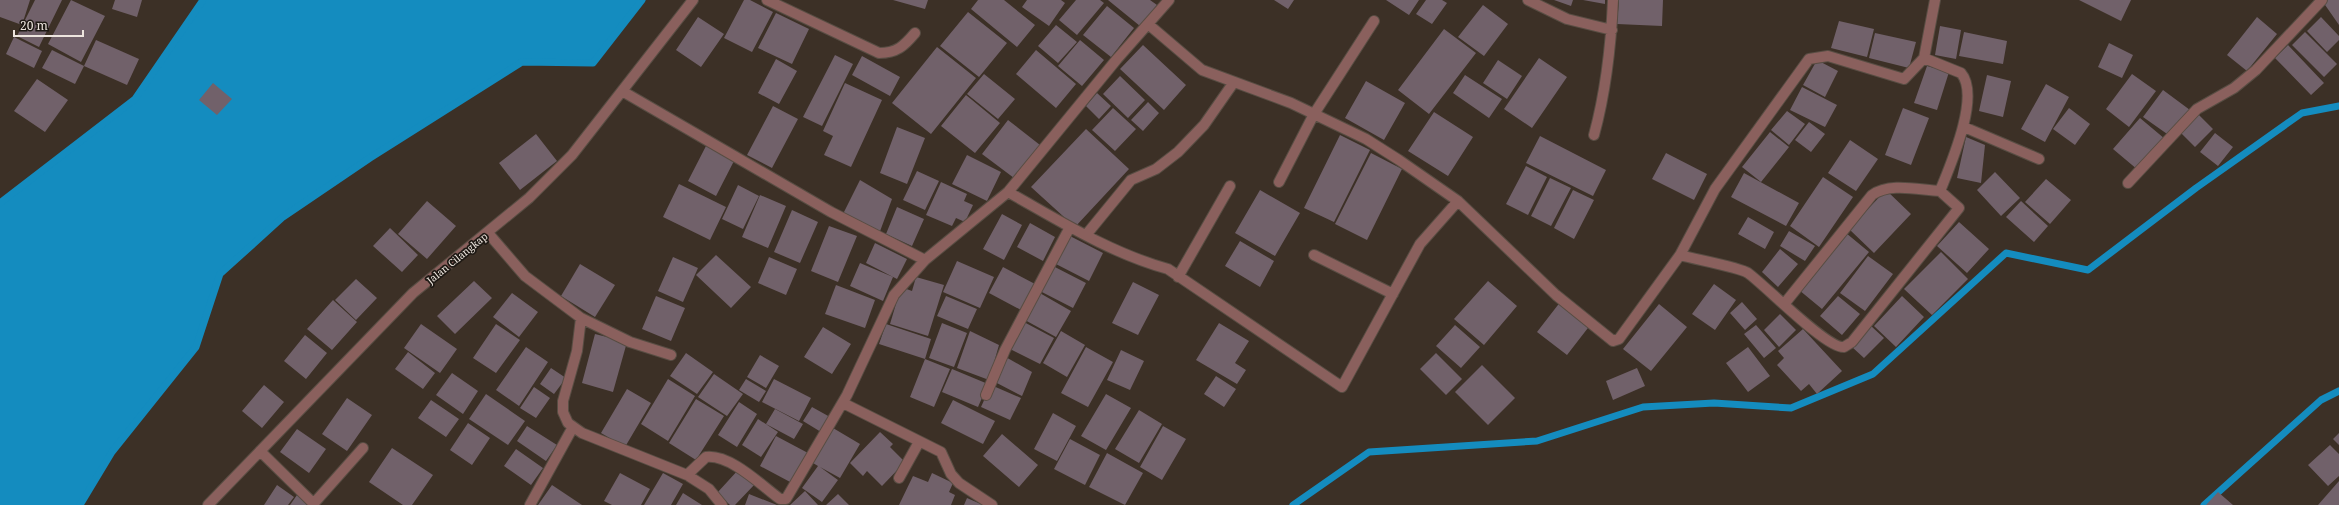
<svg xmlns="http://www.w3.org/2000/svg" width="2339" height="505" font-family="'Noto Serif',serif">
<style>
.water{fill:#148cbf}
.lines{fill:none;stroke-linecap:round;stroke-linejoin:round}
.stream{stroke:#148cbf;stroke-width:7}
.building{fill:#71616a}
.minor-casing{stroke:#584d43;stroke-width:12}
.minor{stroke:#8a605d;stroke-width:10}
.labels{text-anchor:middle;dominant-baseline:central;stroke-width:3.5;stroke-linejoin:round;paint-order:stroke}
.street-label{font-size:10px;fill:#ede5de;stroke:#1e1914}
</style>
<rect width="100%" height="100%" fill="#3c3026"/>
<path class="water" d="M203 0H642L593 63 522 62 370 158 283 217 220 274 196 347 112 452 80 505H0V203L135 99Z"/>
<g class="lines">
<path class="stream" d="M0 203 135 99 203 0
M80 505 112 452 196 347 220 274 283 217 370 158 522 62 593 63 642 0
M1293 505 1369 452 1537 441 1643 407 1714 403 1791 408 1873 374 2006 253 2088 270 2196 188 2302 113 2339 106
M2204 505 2321 400 2339 391"/>
</g>
<path class="building" d="M0 0H30L22 25 0 17Z
M35 0H62L39 47 17 36Z
M71 0 105 16 81 62 48 44Z
M115 0H142L137 17 112 9Z
M744 0H750L773 12 752 52 724 38Z
M893 0H928L925 9Z
M978 0H1004L1035 25 1017 47 971 9Z
M1027 0H1061L1065 3 1049 26 1022 7Z
M1076 0H1100L1104 3 1077 35 1059 20Z
M1108 0H1150L1157 5 1140 26Z
M1274 0H1294L1288 9Z
M1386 0H1419L1409 15Z
M1426 0H1442L1447 3 1432 24 1416 14Z
M1554 0H1573L1571 6Z
M1583 0H1605V4Z
M1619 0H1663L1662 26 1617 24Z
M2079 0H2131L2121 21Z
M2326 0H2339V25L2323 2Z
M1483 5 1508 24 1484 56 1458 37Z
M1107 6 1134 28 1111 57 1083 35Z
M968 12 1007 43 979 77 940 46Z
M776 13 809 29 792 64 758 48Z
M698 17 724 34 701 67 676 50Z
M2257 17 2277 34 2247 71 2227 55Z
M2321 17 2339 36V40L2327 52 2307 31Z
M1839 21 1874 29 1867 57 1831 48Z
M1056 25 1077 42 1058 63 1038 46Z
M1940 26 1961 30 1956 59 1935 55Z
M1444 29 1476 53 1429 114 1398 90Z
M1964 32 2007 41 2003 64 1959 56Z
M2305 32 2337 64 2324 77 2292 45Z
M1875 33 1916 42 1909 68 1869 58Z
M14 37 42 51 34 68 6 54Z
M96 40 139 59 127 85 84 66 75 84 42 68 52 50 84 66Z
M1080 40 1104 60 1082 86 1058 66Z
M2109 43 2133 55 2122 78 2098 67Z
M1143 45 1186 85 1164 110 1120 69Z
M2288 45 2324 83 2311 95 2275 58Z
M937 47 976 78 931 134 892 103Z
M1036 50 1076 84 1056 108 1016 74Z
M835 55 853 64 822 126 803 117Z
M862 56 900 77 890 96 852 75Z
M1539 58 1567 77 1532 128 1504 109Z
M776 59 797 71 779 104 758 93Z
M1498 60 1522 76 1507 99 1483 83Z
M1817 60 1838 71 1825 97 1803 85Z
M1927 66 1949 72 1937 110 1914 103Z
M984 74 1015 99 998 119 967 94Z
M2132 74 2156 91 2129 127 2106 109Z
M1465 75 1502 99 1489 118 1453 93Z
M1987 75 2011 81 2003 117 1979 111Z
M1120 76 1145 100 1128 118 1103 94Z
M37 79 68 100 45 132 14 111Z
M1366 81 1405 103 1384 140 1345 118Z
M213 83 232 99 217 115 199 100Z
M845 83 882 100 851 167 824 155 833 136 823 131Z
M2046 84 2069 97 2045 142 2021 129Z
M1802 87 1837 105 1825 127 1790 110Z
M2163 90 2190 110 2170 136 2143 117Z
M1097 93 1111 106 1099 119 1086 106Z
M966 95 1000 123 975 153 941 126Z
M1148 102 1159 113 1143 131 1131 120Z
M773 106 798 119 772 168 747 155Z
M1113 108 1136 129 1115 151 1092 130Z
M1903 108 1929 118 1911 165 1885 155Z
M2069 108 2090 124 2075 145 2053 129Z
M1787 111 1805 124 1789 145 1771 130Z
M1434 112 1473 137 1448 176 1408 151Z
M2198 114 2213 129 2195 147 2180 132Z
M2140 118 2165 139 2138 170 2113 149Z
M1008 120 1040 145 1014 178 982 154Z
M1809 122 1825 134 1811 152 1795 140Z
M897 127 925 138 907 184 880 173Z
M1086 129 1129 169 1075 227 1031 187Z
M1770 132 1789 147 1761 182 1742 167Z
M2215 133 2233 147 2218 166 2200 152Z
M536 134 557 161 520 190 499 163Z
M1340 135 1370 150 1334 222 1304 208Z
M1540 136 1606 170 1593 196 1526 163Z
M1966 137 1985 145 1981 183 1957 178Z
M1850 140 1878 159 1856 191 1828 173Z
M706 146 734 161 716 196 688 181Z
M1371 153 1402 169 1367 240 1335 224Z
M1666 153 1707 174 1694 200 1652 179Z
M967 155 1001 172 987 201 952 184Z
M1526 166 1547 177 1528 215 1506 204Z
M917 171 939 181 925 210 903 200Z
M1995 172 2020 198 2001 216 1977 190Z
M1744 173 1799 203 1786 226 1731 197Z
M1823 177 1853 197 1819 247 1790 226Z
M1550 178 1571 188 1551 226 1531 216Z
M2046 179 2071 200 2050 224 2025 202Z
M860 180 892 199 879 234 842 216Z
M941 182 967 194 964 201 973 205 965 222 956 218 952 226 926 215Z
M679 184 726 207 710 240 663 217Z
M738 185 759 196 743 229 722 219Z
M1260 190 1300 213 1275 256 1235 233Z
M1573 190 1594 200 1574 239 1554 228Z
M1886 190 1911 214 1874 253 1849 229Z
M760 195 786 206 768 248 742 237Z
M427 201 456 226 427 259 398 234Z
M2021 201 2048 226 2034 242 2006 217Z
M897 207 924 219 912 246 886 234Z
M792 210 818 222 800 263 774 252Z
M1002 214 1022 225 1004 260 983 249Z
M1748 217 1774 232 1765 249 1738 234Z
M1959 222 1989 249 1967 273 1937 246Z
M1030 223 1055 237 1043 261 1017 247Z
M829 226 857 236 838 282 811 271Z
M390 228 418 255 402 272 373 246Z
M1789 231 1815 246 1805 261 1780 246Z
M1846 233 1869 252 1822 309 1799 290Z
M1068 235 1103 253 1089 281 1054 263Z
M1240 241 1274 261 1260 287 1225 266Z
M875 243 907 259 897 279 866 263Z
M1780 249 1798 264 1778 287 1762 272Z
M1941 252 1968 279 1932 315 1904 289Z
M716 255 751 287 731 308 696 275Z
M1868 256 1893 274 1865 311 1840 293Z
M673 257 698 268 683 302 658 291Z
M769 257 797 269 786 295 758 283Z
M957 261 994 277 980 308 943 292Z
M860 263 893 277 883 301 850 286Z
M580 264 615 285 595 317 561 296Z
M1051 265 1086 283 1073 308 1038 290Z
M1003 267 1035 284 1021 310 989 293Z
M916 277 944 285 928 336 890 324 901 287 912 291Z
M356 279 377 298 356 320 335 300Z
M474 281 492 298 455 334 437 316Z
M1488 281 1517 306 1484 345 1454 319Z
M1133 282 1159 295 1138 335 1112 323Z
M1714 284 1736 300 1715 330 1692 314Z
M836 285 875 300 865 328 825 314Z
M1038 292 1071 311 1056 337 1023 319Z
M512 293 538 312 519 337 493 317Z
M656 296 685 308 671 341 642 329Z
M946 296 977 309 968 329 937 316Z
M1838 296 1860 314 1842 335 1820 316Z
M1902 296 1924 317 1896 347 1874 326Z
M333 300 357 322 332 350 307 329Z
M1561 301 1591 324 1567 355 1537 332Z
M1742 302 1757 319 1745 330 1730 313Z
M1659 304 1687 327 1651 371 1623 349Z
M1780 314 1796 330 1779 347 1764 330Z
M1022 321 1054 338 1040 364 1008 348Z
M942 323 967 333 954 367 929 358Z
M1219 323 1249 341 1235 363 1246 370 1237 384 1196 360Z
M421 324 457 349 440 373 404 348Z
M496 324 520 340 496 373 473 358Z
M886 324 931 339 925 359 879 344Z
M1455 325 1480 347 1461 368 1436 346Z
M1756 325 1776 348 1764 358 1744 334Z
M1871 326 1884 338 1864 358 1852 347Z
M823 327 851 344 832 374 804 357Z
M1803 329 1842 371 1817 394 1809 384 1801 391 1777 365 1784 358 1778 351Z
M970 331 999 345 989 380 957 368Z
M1061 331 1085 345 1067 377 1043 363Z
M595 334 627 342 613 392 582 383Z
M305 335 327 353 306 379 284 361Z
M526 347 548 362 519 406 496 390Z
M1086 347 1113 362 1088 407 1061 393Z
M1748 347 1770 376 1748 392 1726 363Z
M1121 350 1144 361 1130 390 1107 380Z
M408 352 435 373 423 389 395 369Z
M686 353 713 372 697 394 670 376Z
M1436 353 1462 379 1446 395 1420 369Z
M760 355 779 366 766 388 747 377Z
M1004 356 1032 372 1022 396 993 381Z
M925 359 950 369 934 407 910 397Z
M1482 365 1515 398 1488 425 1455 392Z
M551 368 566 378 554 394 540 384Z
M1637 368 1645 386 1613 400 1606 381Z
M952 369 988 384 978 407 942 392Z
M452 373 478 391 463 414 436 395Z
M714 374 743 394 727 416 698 397Z
M1216 376 1236 389 1224 407 1204 394Z
M668 379 695 396 668 441 641 424Z
M746 379 766 391 759 402 739 390Z
M774 379 811 398 799 421 762 402Z
M264 385 284 402 262 428 242 411Z
M991 385 1021 398 1010 420 981 407Z
M534 387 550 398 536 418 520 408Z
M627 389 651 403 625 447 601 433Z
M486 394 525 421 508 445 469 419Z
M1106 394 1131 408 1106 450 1081 436Z
M347 398 372 415 347 451 322 434Z
M696 399 724 416 696 460 669 443Z
M431 400 459 419 446 437 418 418Z
M953 400 995 421 983 444 941 423Z
M739 402 757 414 737 447 718 435Z
M812 407 830 417 821 432 803 421Z
M775 409 803 424 794 439 766 424Z
M1139 410 1162 424 1139 463 1115 449Z
M1053 413 1076 426 1057 461 1034 449Z
M758 419 778 432 761 457 742 445Z
M468 423 490 438 472 465 450 450Z
M527 426 557 445 546 461 517 441Z
M1163 426 1186 439 1162 480 1140 467Z
M833 428 860 444 840 478 820 467 838 480 822 502 802 488 818 466 813 463Z
M297 429 326 449 309 473 280 452Z
M880 432 893 444 890 447 905 462 882 486 867 471 863 476 850 463Z
M2339 433V445L2333 439Z
M1002 434 1038 465 1019 487 983 456Z
M776 436 808 453 792 483 760 466Z
M1070 439 1100 455 1085 485 1054 469Z
M2330 445 2339 454V476L2328 486 2308 465Z
M392 448 433 475 412 505H403L369 482Z
M516 449 543 468 531 485 504 466Z
M1107 453 1143 473 1125 505 1089 487Z
M739 469 755 484 735 505H730L717 493Z
M620 473 650 489 641 505H612L604 501Z
M663 473 683 484 671 505H644Z
M932 473 953 483 949 492 955 495 951 505H899L913 476 928 482Z
M2339 481V505H2318Z
M277 485 294 497 288 505H264Z
M552 485 582 505H538Z
M805 491 818 505H790Z
M2218 492 2233 505H2206Z
M683 493 702 505H676Z
M749 494 777 505H745Z
M838 494 849 505H826Z
M297 495 311 505H290Z
M967 498 983 505H964Z"/>
<g class="lines">
<defs>
<path id="minor" d="M767 0 879 53C897 53 904 46 915 33
M1528 0 1567 19 1612 30
M1148 24 1202 70 1291 103 1366 139 1399 160 1458 201 1556 295 1613 341 1619 339 1680 255 1715 189 1809 59 1828 56 1904 79 1924 58
M622 91 831 212 925 260
M1964 127 2039 159
M1594 135C1606 91 1611 46 1613 0
M1279 182 1314 114 1374 21
M2128 183 2197 109 2234 88 2256 70 2322 0
M1008 192C1060 221 1110 253 1168 269L1342 387 1420 244 1458 201
M488 233 525 276 581 318 577 351 563 401V412L568 423 582 433 687 475 709 489 722 505
M1086 235 1131 180 1156 169 1178 152 1204 125 1234 82
M1314 255 1393 294
M1680 255C1693 259 1739 267 1748 273 1766 286 1827 349 1844 347L1852 342 1959 208 1940 191C1950 166 1981 96 1961 73L1924 58 1935 0
M1178 277 1230 186
M1785 303 1872 195C1890 182 1919 190 1940 191
M581 318 630 342 671 355
M986 395 1005 350 1070 227
M843 403 941 452 951 474 959 483 992 505
M260 451 312 502H315L363 448
M687 475 706 457C730 454 761 485 780 499H786L847 395 894 295 925 260 1008 192 1117 59 1169 0
M899 478 919 442
M208 505 413 293 529 198 572 155 693 0
M530 505 573 427"/>
</defs>
<use href="#minor" class="minor-casing"/>
<use href="#minor" class="minor"/>
</g>
<g class="labels">
<g class="street-label">
<text transform="translate(457 258) rotate(-39)">Jalan Cilangkap</text>
</g>
</g>
<path d="M14 30v6h69v-6" fill="none" stroke="#ede5de" stroke-width="2"/>
<text x="20" y="30" font-size="12" fill="#ede5de" stroke="#1e1914" stroke-width="3" paint-order="stroke">20 m</text>
</svg>
